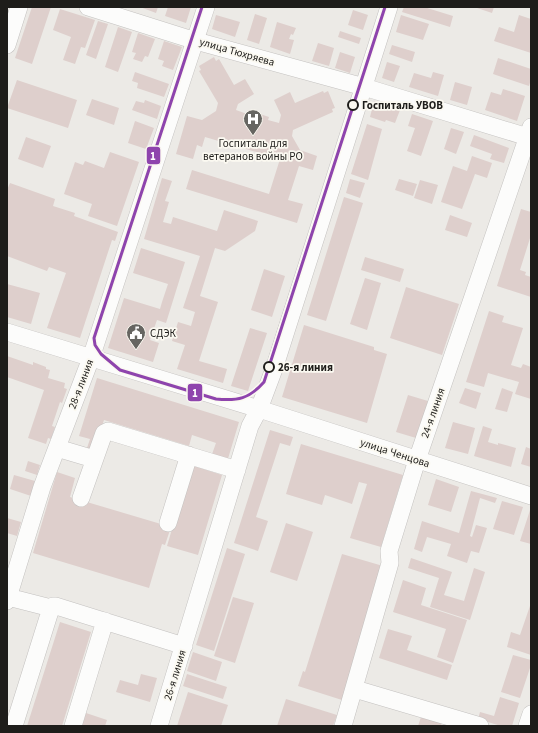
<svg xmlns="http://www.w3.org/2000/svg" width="538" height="733" font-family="'Source Sans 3',sans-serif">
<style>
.building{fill:#decfcc}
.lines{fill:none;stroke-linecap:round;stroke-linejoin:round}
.minor-casing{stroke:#c4c2c0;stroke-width:18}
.minor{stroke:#fcfcfb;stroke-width:17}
.tram-1-casing{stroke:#fbf9f1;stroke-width:6}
.tram-1{stroke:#8e44ad;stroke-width:3}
.stop-dot{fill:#fbf9f1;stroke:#1e1d1a;stroke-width:2}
.labels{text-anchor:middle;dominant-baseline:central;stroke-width:3.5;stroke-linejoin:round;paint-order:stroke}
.street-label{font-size:11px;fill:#1e1d1a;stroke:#fbf9f1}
.stop-label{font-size:11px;font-weight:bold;fill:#1e1d1a;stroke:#fbf9f1;text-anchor:start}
.poi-label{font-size:11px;fill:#1e1d1a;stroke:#fbf9f1}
.line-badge{stroke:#fbf9f1;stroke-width:1.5}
.badge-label{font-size:11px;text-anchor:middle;font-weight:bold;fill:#fff}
</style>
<rect width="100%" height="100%" fill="#eceae6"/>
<path class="building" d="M32 7H51L32 64 15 58Z
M140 7H158L156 13Z
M168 7H191L186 23 165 16Z
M404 7H424L453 16 450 27 402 12Z
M477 7H494L492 13 477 8Z
M60 9 95 20 85 48 81 47 75 64 63 60 71 37 53 30Z
M353 10 368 15 363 30 348 25Z
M255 14 267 18 259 44 247 40Z
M216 15 240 22 235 37 212 29Z
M401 15 429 24 423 40 396 32Z
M519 15 531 19V53L494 41 499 27 514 32Z
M98 21 108 24 96 59 86 55Z
M277 22 296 28 293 35 291 34 289 39 294 40 290 54 270 47Z
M118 27 132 32 118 72 105 67Z
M340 31 361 38 359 44 338 37Z
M138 33 155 39 148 57 145 56 142 62 133 59 136 53 132 52Z
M164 41 182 47 173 70 162 66 164 61 158 59Z
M318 43 334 48 329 66 312 61Z
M392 45 415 52 412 62 389 54Z
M340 52 355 57 350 73 335 68Z
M214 57 216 61 219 59 234 85 245 79 254 94 238 104 236 110 247 114 248 110 269 117 268 120 279 123 281 115 274 100 290 92 295 103 323 91 324 93 328 91 335 108 332 109 333 112 293 130 292 136 300 150 317 156 313 170 299 166 288 200 303 204 297 223 186 189 192 170 269 194 280 159 205 137 202 147 197 145 193 159 176 154 187 116 202 120 216 111 218 103 199 71 201 70 199 66Z
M498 58 531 69V79L529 86 493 74Z
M387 62 400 66 394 82 382 78Z
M135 72 169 84 164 97 137 88 138 83 132 81Z
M433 72 444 75 438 96 409 87 414 73 431 78Z
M17 80 77 100 68 128 7 108Z
M455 82 472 87 467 105 450 100Z
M503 89 525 96 517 121 485 110 491 92 501 95Z
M92 99 119 108 114 125 86 115Z
M145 100 161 106 157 119 132 110 136 101 144 103Z
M374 101 400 110 395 123 386 120 385 122 370 117Z
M412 114 433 121 421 156 407 151 415 128 408 126Z
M135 121 154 128 146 149 128 143Z
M367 124 382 129 368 180 351 174Z
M451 128 464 132 456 154 444 149Z
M474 135 509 148 504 163 490 159 492 154 470 146Z
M26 137 51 146 43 168 18 159Z
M110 152 139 162 117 226 88 216 92 204 64 194 75 162 83 165 85 161 104 168Z
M472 156 492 163 487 178 475 174 462 209 441 202 453 166 467 171Z
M162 178 172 181 165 201 169 202 163 222 171 224 173 217 217 231 224 210 258 221 255 231 225 251 215 248 200 296 218 302 199 361 227 369 223 383 177 369 185 345 172 341 178 322 191 326 195 312 183 308 200 256 144 239Z
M350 179 365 183 360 198 346 193Z
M399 179 417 184 413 196 395 190Z
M420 180 438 185 432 204 414 198Z
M10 183 55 199 53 206 75 213 74 216 118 232 115 241 112 240 80 338 47 328 66 273 49 267 47 271 7 256V190Z
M344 197 363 203 326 321 307 315Z
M521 209 531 212V235L520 270 526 272 525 275 531 277V297L497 286Z
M450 215 472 223 467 237 445 230Z
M141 248 185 262 166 323 157 320 150 340 159 343 153 362 108 348 124 298 160 309 162 302 168 284 133 273Z
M365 257 404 269 400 282 361 270Z
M264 269 285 276 272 317 251 310Z
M365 278 381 283 367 330 350 324Z
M7 284 40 293 31 324 7 317Z
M406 287 459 304 442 355 390 338Z
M489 311 504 316 502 322 523 328 511 365 521 368 523 364 531 367V399L515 394 519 382 488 373 484 387 466 382Z
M304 325 374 347V350L387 354 367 423 282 397Z
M250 328 267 333 248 391 231 386Z
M7 356 33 365V362L46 367V369L50 370 48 378 65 383 64 388 67 389 62 403 60 402 52 426 55 427 51 439 48 438 46 444 28 438 44 390 7 377Z
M97 378 239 422 227 462 211 457 216 443 192 435 189 446 104 420 94 450 87 448 90 439 79 436Z
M465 388 481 393 476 409 459 403Z
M502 388 513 392 507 412 495 409Z
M408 395 428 401 416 438 396 432Z
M453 422 475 428 468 454 445 448Z
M483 426 492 429 488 442 498 445V443L516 448 511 467 474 456Z
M270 430 293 437 290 446 280 443 256 517 268 521 258 551 234 543Z
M301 444 403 475 381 547 350 538 367 484 359 482 352 504 325 495 322 505 286 494Z
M526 447 531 449V467L521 464Z
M28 461 40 465 37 475 25 471Z
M191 465 222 475 198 555 167 546Z
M57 472 75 478 70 497 171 527 165 545 162 544 149 588 33 553Z
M14 475 35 481 31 496 10 489Z
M436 479 459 487 451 512 428 505Z
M471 491 497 498 495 503 480 498 470 536 472 537 476 525 487 528 479 553 471 551 467 563 447 556 451 544 427 537 422 552 414 549 422 521 459 533Z
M502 501 523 507 514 535 493 529Z
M531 507V544L520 541Z
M7 518 21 522 17 536 7 533Z
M286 523 313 532 297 581 270 572Z
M227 548 245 554 214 651 196 645Z
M342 554 383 566 342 700 298 686 303 671 305 672Z
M411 558 452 572 444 595 464 601 474 568 485 572 470 620 430 607 439 578 408 568Z
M403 580 426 588 421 605 467 620 453 663 437 657 446 629 393 612Z
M233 597 254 603 235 663 214 656Z
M531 603V655L507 647 511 632 520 635Z
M60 622 91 632 62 726H27Z
M388 629 412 636 407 650 452 665 447 680 379 658Z
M193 652 222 662 216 681 187 671Z
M513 655 531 660V665L520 698 501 692Z
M141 674 157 678 150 702 116 692 120 680 138 685Z
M187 674 227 687 223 699 183 686Z
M188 692 228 705 221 726H177Z
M500 697 519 703 512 726H501L478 719 480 712 494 716Z
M286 699 337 715 333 726H277Z
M86 713 107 720 105 726H82Z
M422 714 443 720 441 726H418Z"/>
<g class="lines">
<defs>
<path id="minor" d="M88 7 196 41 364 87 531 138
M7 45 19 7
M7 332 259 409 531 496
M57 448 94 459
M81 498 104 433 108 431 237 470
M168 523 189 455
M8 597 51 608
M7 601 42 487 91 358 206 7
M355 689 480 726
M14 726 51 608 53 606H56L184 646
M73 726 105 621
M159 726 250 426 259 409 274 369 389 7
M343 726 390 563 389 551 417 460 531 127
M527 726 531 714"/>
</defs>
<use href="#minor" class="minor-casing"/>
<use href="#minor" class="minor"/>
<defs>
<path id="tram-1" d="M202 7 94 338 95 345 101 354 120 370 216 399C238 401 249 399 264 382L385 7"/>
</defs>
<use href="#tram-1" class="tram-1-casing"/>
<use href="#tram-1" class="tram-1"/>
</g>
<defs>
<symbol id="hospital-pin" viewBox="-11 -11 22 30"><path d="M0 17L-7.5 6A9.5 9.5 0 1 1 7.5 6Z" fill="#666561" stroke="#fbf9f1"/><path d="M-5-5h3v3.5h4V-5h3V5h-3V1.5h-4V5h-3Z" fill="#fff"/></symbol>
<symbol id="civic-pin" viewBox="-11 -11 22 30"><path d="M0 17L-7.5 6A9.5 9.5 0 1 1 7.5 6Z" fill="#666561" stroke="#fbf9f1"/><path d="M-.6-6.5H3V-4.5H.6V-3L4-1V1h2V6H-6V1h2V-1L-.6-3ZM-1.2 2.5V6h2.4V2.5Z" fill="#fff"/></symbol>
</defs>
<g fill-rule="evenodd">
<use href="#hospital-pin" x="242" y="108" width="22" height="30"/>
<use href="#civic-pin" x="125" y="322" width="22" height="30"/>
</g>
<g class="stop-dot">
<circle cx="353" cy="105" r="5"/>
<circle cx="269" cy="367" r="5"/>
</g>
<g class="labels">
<g class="street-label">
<text transform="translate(237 52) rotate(16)">улица Тюхряева</text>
<text transform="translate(81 384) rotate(-69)">28-я линия</text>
<text transform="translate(433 413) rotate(-71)">24-я линия</text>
<text transform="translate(395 453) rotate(18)">улица Ченцова</text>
<text transform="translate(175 675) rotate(-73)">26-я линия</text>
</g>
<g class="stop-label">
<text x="362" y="105">Госпиталь УВОВ</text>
<text x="278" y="367">26-я линия</text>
</g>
<g class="poi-label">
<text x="253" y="143">Госпиталь для<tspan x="253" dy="13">ветеранов войны РО</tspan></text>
<text x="150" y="333" text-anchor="start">СДЭК</text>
</g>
</g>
<g class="line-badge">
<rect x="146" y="146" width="15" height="19" rx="4" fill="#8e44ad"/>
<rect x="187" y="383" width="16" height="19" rx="4" fill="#8e44ad"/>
</g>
<g class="badge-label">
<text x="153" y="160">1</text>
<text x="195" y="397">1</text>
</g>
<rect width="538" height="733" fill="none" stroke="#1e1d1a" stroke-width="16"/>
</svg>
